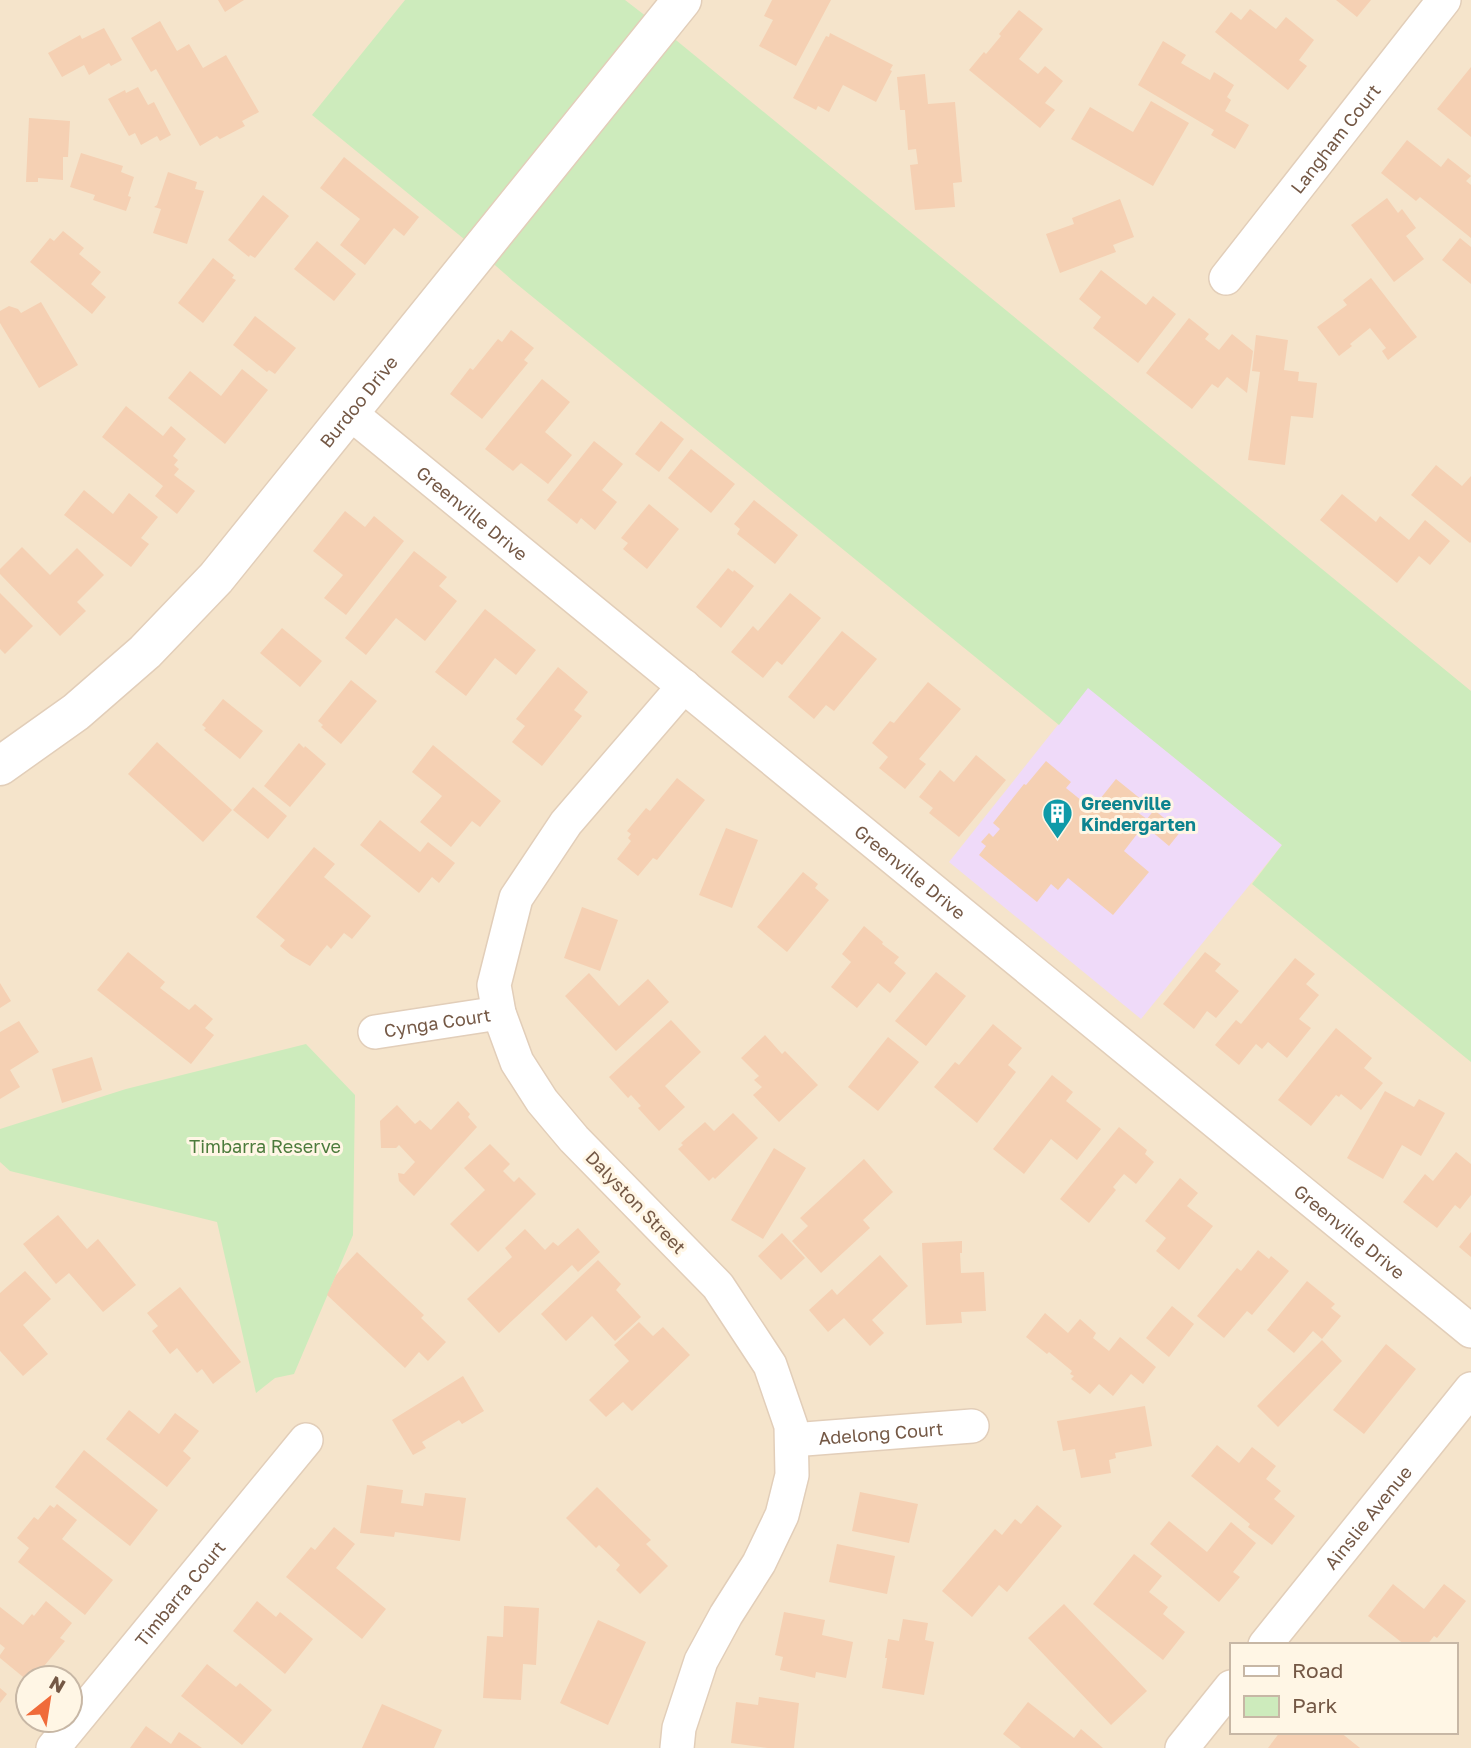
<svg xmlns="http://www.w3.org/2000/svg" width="1471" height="1748" font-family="'Golos Text',sans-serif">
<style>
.residential{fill:#f5e4cb;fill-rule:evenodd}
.education{fill:#efdaf9}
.green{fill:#cdebbc}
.building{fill:#f5d0b3}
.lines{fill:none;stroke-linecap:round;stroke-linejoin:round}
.minor-casing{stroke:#e2ceb9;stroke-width:36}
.tertiary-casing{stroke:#e2ceb9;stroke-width:41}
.minor{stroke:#fff;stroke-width:33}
.tertiary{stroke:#fff;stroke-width:38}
.labels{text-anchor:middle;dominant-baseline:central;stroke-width:6;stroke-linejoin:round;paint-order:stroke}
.street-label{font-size:18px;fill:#745845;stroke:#fff6e5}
.culture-label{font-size:18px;font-weight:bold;fill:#0d838f;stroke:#fff6e5;text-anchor:start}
.park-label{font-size:18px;fill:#4c7b3c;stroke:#fff6e5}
</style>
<rect width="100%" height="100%" fill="#fef2dd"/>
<path class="residential" d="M0 0H1471V1748H0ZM1231 1645H1455V1732H1231ZM28 1678H70V1720H28Z"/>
<path class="education" d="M1088 687 1282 845 1141 1019 949 862Z"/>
<path class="green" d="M405 0H625L660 27 1471 691V1062L1252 884 1282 845 1088 688 1059 725 513 281 480 252 312 115Z
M306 1044 355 1095 353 1235 294 1374 275 1378 256 1393 217 1222 10 1171 0 1162V1129L126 1089Z"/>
<path class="building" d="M218 0H244L225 12Z
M772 0H831L796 66 759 46 773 20 764 16Z
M1336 0H1371L1357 17Z
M1250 9 1276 29 1286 17 1314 40 1299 60 1307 66 1288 90 1215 32 1231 12 1241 20Z
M1019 10 1043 29 1019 59 1038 74 1045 66 1063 81 1045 103 1055 110 1040 128 969 70 984 52 986 54 1001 36 999 34Z
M160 21 177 51 189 44 203 68 226 55 259 112 242 121 245 126 220 139 217 136 200 146 156 69 151 72 131 38Z
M104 28 122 60 111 66 109 63 89 75 84 65 62 77 48 53 80 35 82 39Z
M830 33 893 65 890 70 892 71 876 102 843 85 829 112 818 106 816 110 793 98 826 36 829 37Z
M1163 41 1186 55 1181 63 1210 80 1214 72 1234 85 1227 97 1231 100 1225 111 1249 125 1235 149 1211 135 1214 130 1138 85Z
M1471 67V137L1437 109Z
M925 74 928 104 955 102 962 182 953 183 955 207 915 210 910 165 918 164 916 149 908 150 905 110H900L897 77Z
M138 87 148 105 154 102 171 135 160 141 157 136 141 145 135 133 129 136 108 99 125 90 126 93Z
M1151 101 1189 123 1153 186 1071 139 1090 107 1133 132Z
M29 118 70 121 68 157H63V180L38 178V182H26Z
M1407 140 1441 167 1448 158 1471 176 1466 181 1471 185V238L1420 197 1416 201 1381 173Z
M81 153 123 166 121 172 134 177 128 196 131 197 126 211 93 200 95 195 70 187Z
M344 157 419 217 404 236 394 228 365 265 340 245 360 219 320 188Z
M168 172 197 182 195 189 204 191 187 244 153 233 161 209 154 207 157 205Z
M263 195 289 216 255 258 250 255 249 257 228 240Z
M1387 198 1398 213 1402 209 1416 228 1406 236 1424 259 1394 282 1351 225Z
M1120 199 1134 237 1113 245 1116 252 1060 273 1046 234 1074 224 1072 218Z
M63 231 84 248 79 254 101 272 91 284 106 297 92 314 30 262 50 238 54 241Z
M1460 238 1471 247V284L1442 260Z
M317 241 356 274 334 301 294 269Z
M213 258 234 275 232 278 236 280 203 323 178 303Z
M1101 270 1146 305 1153 296 1176 314 1138 363 1093 328 1101 317 1079 299Z
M1371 278 1417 337 1388 360 1382 351 1386 348 1370 328 1350 344 1352 346 1339 356 1317 327 1347 305 1343 300Z
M41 302 78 365 39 388 0 323V311L9 306 18 309 21 313Z
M255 316 296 348 275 374 269 370 267 372 233 345Z
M1189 318 1209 334 1205 339 1219 350 1232 334 1253 351 1247 393 1227 377 1218 388 1212 384 1192 409 1146 373Z
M511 330 534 348 524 360 528 363 482 419 450 394 470 368 473 370 498 339 502 342Z
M1256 335 1288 340 1284 370 1299 372 1298 381 1317 383 1313 418 1291 416 1285 465 1248 460 1260 372 1252 371Z
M242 369 268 390 225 444 168 398 190 371 221 396Z
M542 379 570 402 545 432 572 455 548 484 521 463 513 471 485 449Z
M126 406 163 436 171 426 186 439 173 456 178 460 174 465 179 469 174 475 195 491 177 514 155 496 163 486 102 437Z
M661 421 684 439 659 472 635 454Z
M594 441 623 464 602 490 617 502 595 530 581 518 577 524 547 500Z
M691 449 735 484 711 513 668 478Z
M1436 465 1462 486 1471 476V542L1470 543 1411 495Z
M84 490 113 514 129 493 158 517 141 538 149 544 131 567 64 515Z
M1342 494 1376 522 1380 516 1409 540 1425 520 1450 541 1430 565 1419 556 1397 583 1320 520Z
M754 500 798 535 775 564 737 534 740 529 734 524Z
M649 504 679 529 647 569 623 549 628 543 621 538Z
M345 511 365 527 374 516 404 541 346 615 324 598 343 575 313 551Z
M22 547 50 575 77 548 104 575 77 602 86 611 60 636 0 574V569Z
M414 551 447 577 439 586 457 601 425 641 396 618 366 655 345 638Z
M728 568 733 572 734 570 754 586 721 628 696 607Z
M0 593 33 626 5 654 0 649Z
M790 593 821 618 782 665 777 661 763 678 731 652 753 626 758 631Z
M485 609 536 650 516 675 495 658 466 696 435 672Z
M282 628 322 661 300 687 260 653Z
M842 631 877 659 834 711 826 705 814 719 788 697Z
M558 667 588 692 574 710 582 716 542 766 512 742 525 726 516 719Z
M351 680 377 701 341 744 321 727 323 725 318 721Z
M928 682 961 709 919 759 926 764 905 789 879 768 888 757 872 743 890 721 894 723Z
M223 699 263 731 240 759 204 730 206 728 202 725Z
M157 742 232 810 203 842 128 774Z
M299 743 304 748 305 746 326 764 290 807 264 786Z
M433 745 501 801 480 827 472 821 451 847 420 822 442 796 412 772Z
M976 755 1006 780 959 837 929 813 933 808 919 797 940 770 954 782Z
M1046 761 1071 782 1066 788 1092 809 1116 779 1142 800 1134 810 1147 819 1154 810 1181 831 1169 846 1144 825 1124 851 1149 872 1113 915 1068 878 1058 890 1051 884 1037 902 979 855 986 846 981 842 989 833 993 837 1000 829 993 823 1024 784 1026 785Z
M677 778 705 800 657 860 653 858 638 876 617 859 631 841 628 838 631 834 627 831 646 808 650 811Z
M253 787 287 816 268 839 233 810Z
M380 820 420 852 428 842 455 863 439 883 432 877 419 893 360 845Z
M726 828 758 840 732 908 699 895Z
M314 847 335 864 324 877 371 916 352 939 344 933 331 949 327 945 310 966 291 955 280 946 285 940 256 917Z
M803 872 818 884 815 888 829 900 787 952 757 927Z
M582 907 618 920 600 971 564 958Z
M864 926 883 942 882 944 899 957 894 963 906 973 890 993 878 983 857 1008 831 987 851 962 842 954Z
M128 952 165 982 160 988 189 1010 195 1004 213 1019 205 1028 214 1035 191 1064 97 990Z
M1205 952 1221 964 1215 971 1239 991 1216 1018 1207 1011 1194 1029 1163 1004Z
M1295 958 1315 974 1306 984 1319 995 1299 1019 1311 1028 1287 1058 1268 1042 1262 1049 1256 1044 1239 1065 1215 1045 1236 1020 1241 1024Z
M936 972 966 996 926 1046 895 1021Z
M589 973 619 1006 648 979 669 1002 616 1051 565 996Z
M0 983 11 1001 0 1008Z
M671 1020 701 1052 665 1086 685 1107 659 1131 638 1108 641 1106 631 1095 628 1098 609 1077Z
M19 1021 39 1052 10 1070 20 1087 0 1099V1032Z
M993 1024 1022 1048 1008 1065 1016 1072 977 1123 934 1087 955 1062 959 1065Z
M1336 1028 1372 1058 1364 1068 1383 1083 1361 1110 1341 1094 1339 1097 1336 1095 1311 1126 1278 1100Z
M765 1035 782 1054 785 1051 818 1085 779 1122 753 1095 762 1087 754 1080 759 1076 741 1058Z
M888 1037 919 1062 878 1111 848 1087Z
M92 1057 102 1090 62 1103 52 1069Z
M1052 1075 1073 1092 1066 1101 1101 1129 1077 1160 1051 1139 1024 1174 993 1149Z
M1385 1091 1414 1107 1419 1099 1445 1113 1421 1156 1402 1145 1383 1179 1347 1158Z
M458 1101 470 1114 468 1117 477 1127 414 1196 399 1181 398 1173 404 1174 415 1162 399 1145 396 1148H381L380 1121 397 1105 415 1124 420 1120 431 1130Z
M733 1113 758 1138 715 1179 713 1177 709 1181 678 1149 683 1145 681 1143 705 1122 714 1131Z
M1119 1127 1147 1150 1145 1154 1154 1162 1136 1184 1124 1174 1113 1187 1116 1190 1089 1223 1060 1199Z
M490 1144 510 1164 503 1171 514 1182 519 1177 536 1194 478 1252 450 1224 485 1190 464 1168Z
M774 1148 806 1168 763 1239 731 1220Z
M1456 1152 1471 1164V1195L1460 1209 1455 1205 1437 1228 1403 1202 1425 1174 1433 1181Z
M864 1159 893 1192 863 1220 870 1228 821 1273 792 1241 808 1226 800 1218Z
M1180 1178 1198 1193 1187 1206 1213 1226 1179 1270 1156 1251 1166 1238 1145 1221Z
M58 1215 87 1249 98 1239 136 1285 103 1312 69 1273 56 1284 23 1244Z
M578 1228 600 1252 578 1272 572 1265 499 1333 467 1299 512 1257 505 1248 525 1229 545 1250 553 1242 558 1246Z
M1471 1232V1257L1459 1247Z
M782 1233 805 1258 781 1280 758 1256Z
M962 1241V1253H960L961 1273 984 1272 986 1311 961 1312 962 1323 926 1325 922 1243Z
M1258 1250 1269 1259 1271 1256 1289 1271 1252 1315 1247 1311 1224 1338 1197 1316 1237 1268 1241 1271Z
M357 1252 424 1315 421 1318 446 1342 428 1361 419 1352 405 1368 327 1295 336 1275Z
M880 1255 908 1286 872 1320 884 1333 870 1346 844 1318 828 1332 809 1310 832 1289 837 1295Z
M598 1260 621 1284 616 1290 641 1317 615 1341 592 1316 566 1341 541 1314Z
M25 1271 51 1299 23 1325 48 1354 23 1376 0 1351V1293Z
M1307 1281 1335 1304 1331 1308 1341 1316 1322 1339 1313 1331 1294 1353 1267 1330Z
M180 1287 241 1362 213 1384 202 1369 197 1373 177 1348 170 1354 152 1331 158 1326 147 1313Z
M1172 1306 1194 1324 1169 1357 1146 1338Z
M1045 1313 1068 1333 1080 1319 1096 1333 1093 1338 1109 1351 1120 1337 1156 1367 1143 1384 1131 1374 1113 1396 1099 1384 1090 1394 1071 1379 1074 1376 1070 1374 1072 1371 1049 1352 1047 1354 1026 1337Z
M639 1322 653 1336 663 1327 690 1355 632 1411 623 1402 606 1417 589 1400 629 1361 614 1345Z
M1322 1340 1342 1361 1278 1427 1257 1406Z
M1386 1344 1416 1369 1364 1434 1333 1410Z
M463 1376 484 1411 462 1424 459 1420 422 1442 426 1448 413 1455 392 1420Z
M1145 1406 1152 1446 1115 1453 1116 1458 1109 1460 1111 1473 1081 1478 1075 1449 1063 1451 1057 1421Z
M129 1410 159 1434 175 1413 199 1431 183 1451 191 1458 167 1487 106 1439Z
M1217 1445 1239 1463 1252 1447 1276 1466 1266 1479 1281 1491 1274 1499 1295 1516 1272 1545 1248 1527 1250 1524 1191 1476Z
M84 1450 158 1510 130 1546 55 1487Z
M367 1485 403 1490 401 1503 423 1506 425 1493 466 1498 460 1541 395 1532 394 1537 360 1533Z
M597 1487 651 1540 646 1544 668 1566 640 1594 616 1570 620 1565 599 1545 596 1548 566 1518Z
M860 1492 918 1504 909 1543 852 1531Z
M57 1504 77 1520 62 1539 113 1580 85 1615 18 1562 29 1548 17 1538 34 1517 38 1520 50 1505 54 1508Z
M1037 1505 1062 1526 1007 1592 999 1585 972 1617 942 1591 995 1529 1002 1535 1015 1519 1021 1524Z
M1169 1521 1207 1552 1231 1522 1256 1543 1233 1572 1240 1577 1219 1602 1150 1544Z
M334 1527 355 1544 336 1568 386 1609 362 1639 286 1577 311 1547 315 1550Z
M837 1544 895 1556 887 1594 829 1582Z
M1134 1554 1162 1576 1149 1592 1168 1607 1163 1614 1185 1632 1163 1660 1093 1604Z
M1393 1584 1424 1609 1444 1584 1466 1601 1437 1638 1434 1636 1427 1645H1405L1368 1616Z
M46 1601 72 1623 60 1638 65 1641 34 1678H28V1681L0 1658V1655L5 1648 0 1644V1607L23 1625 32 1614 34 1616Z
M257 1601 276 1617 280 1612 313 1639 285 1674 233 1631Z
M1064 1604 1147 1691 1111 1725 1028 1638Z
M504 1606 539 1608 536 1665 523 1664 521 1700 483 1698 487 1636 503 1637Z
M784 1612 825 1620 822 1635 853 1642 846 1678 816 1672 815 1678 780 1670 783 1657 775 1655Z
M903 1619 928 1623 925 1640 934 1642 924 1695 882 1688 887 1658H885L888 1639 899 1641Z
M598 1620 646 1642 608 1725 560 1703Z
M207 1664 236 1687 240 1683 272 1710 242 1745 181 1696Z
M0 1688 7 1694 0 1703Z
M759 1697 799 1703 794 1748H768L731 1743 736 1702 758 1705Z
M1028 1702 1074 1738 1081 1729 1103 1748H1021L1003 1734Z
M382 1704 442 1730 434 1748H362Z
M146 1726 171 1744 179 1732 202 1748H130Z
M1280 1732H1340L1360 1748H1268Z"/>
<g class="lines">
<defs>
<g id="minor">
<path id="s1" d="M1226 278 1444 0"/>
<path id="s2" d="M350 413 1471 1331"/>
<path id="s3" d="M375 1032 499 1013"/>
<path id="s4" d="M792 1440 972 1426"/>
<path id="s5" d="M1265 1645 1471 1389"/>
<path id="s6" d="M53 1748 306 1440"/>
<path d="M677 1748 679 1728 701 1661 726 1615 759 1563 782 1515 792 1475 791 1426 770 1365 718 1286 574 1139 542 1101 517 1062 499 1013 494 985 516 898 566 823 684 686"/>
<path d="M1182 1748 1231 1687"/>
</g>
<g id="tertiary">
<path id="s7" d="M0 766 76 712 145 652 216 578 682 0"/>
</g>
</defs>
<use href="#minor" class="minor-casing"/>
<use href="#tertiary" class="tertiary-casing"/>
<use href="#minor" class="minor"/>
<use href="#tertiary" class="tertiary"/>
</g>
<defs>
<symbol id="building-pin" viewBox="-11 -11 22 30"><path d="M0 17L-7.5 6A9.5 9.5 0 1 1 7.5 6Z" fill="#0f9aa8" stroke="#fff6e5"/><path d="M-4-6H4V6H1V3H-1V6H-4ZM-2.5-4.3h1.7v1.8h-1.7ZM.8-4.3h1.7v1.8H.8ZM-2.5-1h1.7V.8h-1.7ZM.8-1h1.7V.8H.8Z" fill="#fff"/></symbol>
</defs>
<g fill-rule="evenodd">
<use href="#building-pin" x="1040" y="796" width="35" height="47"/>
</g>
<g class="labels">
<g class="street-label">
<text stroke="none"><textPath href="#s1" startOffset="177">Langham Court</textPath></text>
<text stroke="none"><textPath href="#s7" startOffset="514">Burdoo Drive</textPath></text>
<text stroke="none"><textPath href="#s2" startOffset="158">Greenville Drive</textPath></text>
<text stroke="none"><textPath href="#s2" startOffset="724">Greenville Drive</textPath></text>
<text stroke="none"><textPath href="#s3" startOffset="63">Cynga Court</textPath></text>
<text transform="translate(636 1202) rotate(46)">Dalyston Street</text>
<text stroke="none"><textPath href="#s2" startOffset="1292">Greenville Drive</textPath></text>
<text stroke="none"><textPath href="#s4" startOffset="89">Adelong Court</textPath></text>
<text stroke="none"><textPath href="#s5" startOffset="164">Ainslie Avenue</textPath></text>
<text stroke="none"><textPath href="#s6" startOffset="200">Timbarra Court</textPath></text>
</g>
<g class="culture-label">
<text x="1081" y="803">Greenville<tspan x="1081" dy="21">Kindergarten</tspan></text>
</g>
<g class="park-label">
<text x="265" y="1146">Timbarra Reserve</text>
</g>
</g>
<rect x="1230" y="1643" width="228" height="91" fill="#fff6e5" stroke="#c7b7a5" stroke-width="2"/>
<rect x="1244" y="1666" width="35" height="10" fill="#ffffff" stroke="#c7b7a5" stroke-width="2"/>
<text x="1292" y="1678" font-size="21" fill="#745845">Road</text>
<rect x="1244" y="1696" width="35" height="21" fill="#cdebbc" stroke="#c7b7a5" stroke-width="2"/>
<text x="1292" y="1713" font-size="21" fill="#745845">Park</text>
<g transform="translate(49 1699) rotate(30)"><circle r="33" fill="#fff6e5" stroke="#c7b7a5" stroke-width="2"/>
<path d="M0-5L12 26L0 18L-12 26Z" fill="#f06b3a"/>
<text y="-10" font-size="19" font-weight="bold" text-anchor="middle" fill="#745845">N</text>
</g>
</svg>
